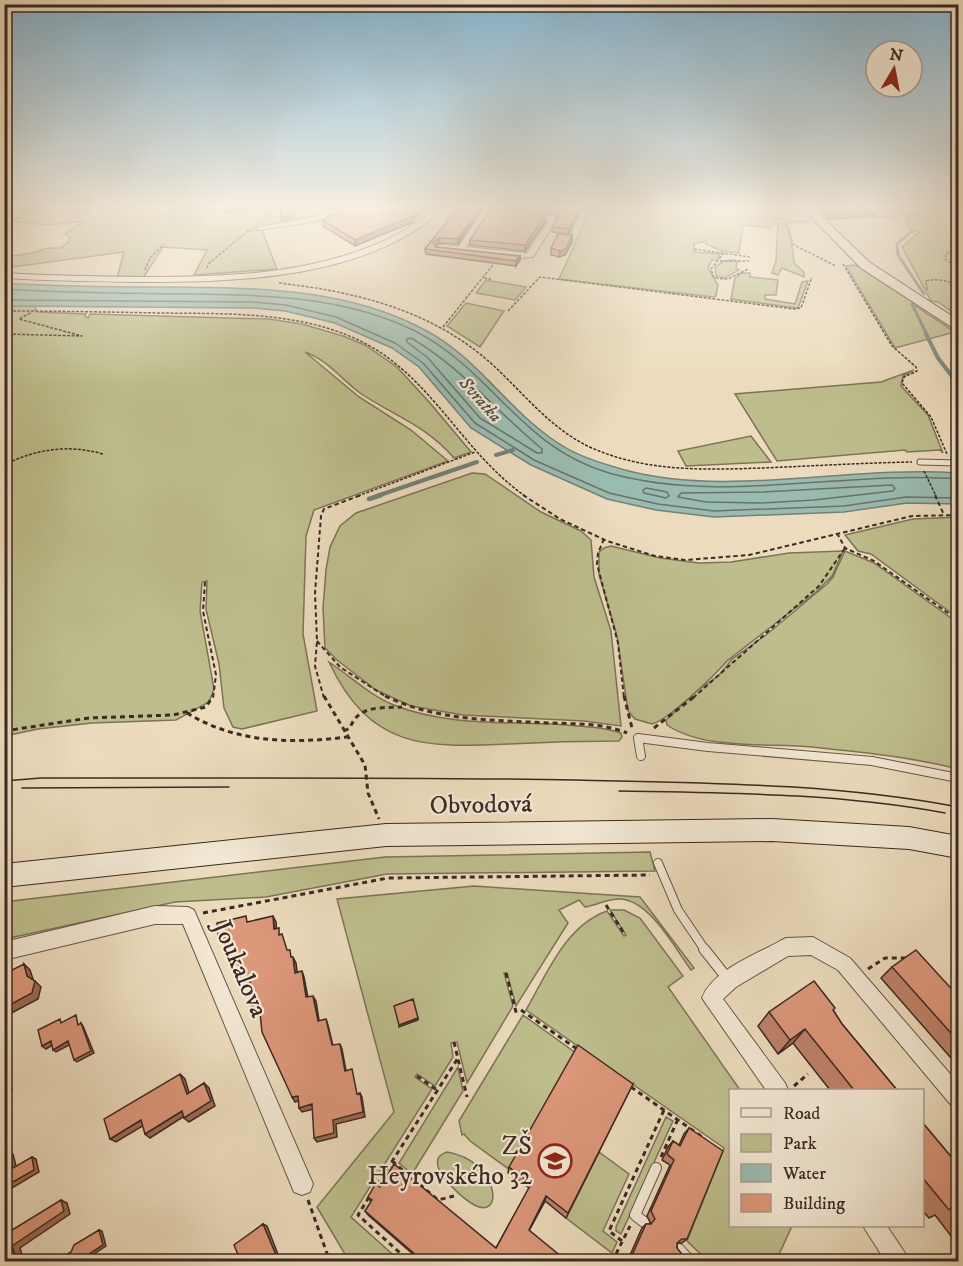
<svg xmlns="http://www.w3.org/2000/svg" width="963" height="1266" font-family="'IM FELL DW Pica',serif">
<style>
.green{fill:#bebe8d;stroke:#7c7458;stroke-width:1.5}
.water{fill:#99bcb0;stroke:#738178;stroke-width:1.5}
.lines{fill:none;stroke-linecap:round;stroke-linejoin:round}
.shore{stroke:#6a726a;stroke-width:1.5}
.stream-far2{stroke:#738178;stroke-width:3}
.stream-far1{stroke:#738178;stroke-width:4}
.stream{stroke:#738178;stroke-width:4.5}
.lane-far2-casing{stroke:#67564a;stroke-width:7}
.lane-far1-casing{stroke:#67564a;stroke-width:10}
.lane-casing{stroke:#67564a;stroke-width:12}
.street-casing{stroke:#67564a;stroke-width:2}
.secondary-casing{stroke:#3b2923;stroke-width:2}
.path-far2{stroke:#3b2923;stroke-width:1.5;stroke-dasharray:3 1.5;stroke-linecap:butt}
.path-far1{stroke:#3b2923;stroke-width:2;stroke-dasharray:4.5 3;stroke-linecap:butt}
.path{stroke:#3b2923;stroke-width:3;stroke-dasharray:5 4;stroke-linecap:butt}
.lane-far2{stroke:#f3e8d4;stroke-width:5}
.lane-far1{stroke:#f3e8d4;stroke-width:8}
.lane{stroke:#f3e8d4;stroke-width:10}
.street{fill:#f3e8d4;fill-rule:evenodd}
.secondary{fill:#f3e8d4;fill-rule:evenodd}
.tram{stroke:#3b2923;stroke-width:1.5}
.wall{fill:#be8269;stroke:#3b2923;stroke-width:1.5}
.shaded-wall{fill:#9b6a55;stroke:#3b2923;stroke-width:1.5}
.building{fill:#dd977a;stroke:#3b2923;stroke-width:1.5}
.labels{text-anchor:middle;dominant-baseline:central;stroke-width:4.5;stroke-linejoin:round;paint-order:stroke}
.far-water-label{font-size:18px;font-style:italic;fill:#524e46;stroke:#f3e8d4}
.near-street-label{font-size:26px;fill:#3b2923;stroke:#f3e8d4}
.near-poi-label{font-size:26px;fill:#3b2923;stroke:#f3e8d4;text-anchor:end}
</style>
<rect width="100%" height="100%" fill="#ecdcbd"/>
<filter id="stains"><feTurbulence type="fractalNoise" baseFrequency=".00333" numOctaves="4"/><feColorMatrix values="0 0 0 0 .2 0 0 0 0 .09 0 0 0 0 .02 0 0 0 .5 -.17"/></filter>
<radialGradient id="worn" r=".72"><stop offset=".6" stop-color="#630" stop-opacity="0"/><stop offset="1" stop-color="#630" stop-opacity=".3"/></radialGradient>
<path class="green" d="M39 206H147C159 214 174 213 187 206H345C327 213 275 233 260 223L250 231 262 230 277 269 194 275 207 250 163 247 143 278H117L124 252 5 268V257L32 253 48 248H61L69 241 70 237 65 234 84 221 49 225 16 222Z
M592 206H723L747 210 746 215 810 222 786 223 791 238 794 263 804 272V277L782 268 778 275 772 273 776 261 778 223 774 222 770 228 743 225 739 253 722 251 706 244V241L694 244V252L720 254 717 260H712L708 268 718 285 716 296 713 297 559 279Z
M898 206H958V316L938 302 931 301 902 247 919 232 906 228 909 214 904 207Z
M733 260 737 261 736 269 739 270 725 278 716 276 715 267 724 261Z
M856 265 913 302 914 305 955 332 895 348 846 266Z
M742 273H750V277L778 280 776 295H765V299L795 304 802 282 808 281 798 308 789 307 731 299 735 278Z
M486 280 526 287 515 300 476 293Z
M466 303 504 311 480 347 447 326Z
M34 305 37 312 86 314 85 316 88 318 90 314 269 319 302 324 343 336 365 345 397 367 430 403 471 452 454 458C424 424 396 417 360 393 341 379 328 360 305 352L359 397 411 430 448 461 314 510 306 536 303 634 317 711 242 729 233 727 224 708 219 664 206 609 207 581 202 582 200 611 214 689 209 702 176 720 92 723 38 729 5 736V306Z
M914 370 903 376 901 386 928 415 943 453 940 450 907 452 905 450 777 461 735 394 881 382Z
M751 436 771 462 686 466 678 451Z
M472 473 485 474 541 512 581 531 591 540 594 577 611 631 621 726 584 721 463 715 411 706 376 690 337 660 325 648 323 608 326 570 330 547 340 526 356 513Z
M958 517V618L871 554 858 551 845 535 913 519Z
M611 546 660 558 699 563 731 562 789 553 843 551 832 576 816 592 727 661C716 674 667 721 652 724L635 719 628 711 617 636 599 575V552L604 548Z
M845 551 874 563 958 623V769C911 757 861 752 812 747 770 743 703 750 667 725L666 720 696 692 719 675 732 659 766 635 827 584 833 577Z
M329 662C350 676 371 696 394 705 443 725 501 722 553 724 576 726 599 726 621 733L622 737 619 741C582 741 546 742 509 744 424 748 370 749 329 662Z
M650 852 655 871 387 874 266 897 175 902 5 939 4 902 385 857Z
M474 886 640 897 694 968 691 970C675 948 650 901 621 899 608 898 598 905 585 907L579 900 559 910 568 923 516 1006 507 973H504L513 1006 467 1083 457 1042 451 1043 453 1057 435 1086 417 1074 415 1077 432 1089 351 1217 400 1261H349L317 1207 394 1112 337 899Z
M610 910H624L640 918 683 976 668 987 740 1090H730V1226H792L776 1261H708L687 1241 724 1148 526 1010C547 974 565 926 607 911L624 936 626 935Z
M523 1015 576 1053 510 1170 470 1141 464 1134 462 1135 459 1121Z
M458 1067 463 1091 412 1174 399 1163Z
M666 1117 673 1121 621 1234 616 1231V1227Z
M447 1152C501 1161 505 1225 471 1203 460 1196 419 1161 447 1152Z
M599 1152 629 1174 603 1231 617 1242 612 1253 566 1218Z"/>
<path class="water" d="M5 283C61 287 117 287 172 287 259 288 347 288 425 330 477 357 507 409 555 441 576 456 601 463 625 470 728 498 851 465 958 473V504L907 503 844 512 714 517 656 510 607 499 531 465 471 428 419 367 392 348 335 323 285 311 254 308 5 306Z"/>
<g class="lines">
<path class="shore" d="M4 289C63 293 122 293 182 294 261 295 342 295 415 331 493 371 520 447 609 473 723 505 843 470 958 479
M4 300 254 302 286 305 336 317 395 343 423 363 475 423 534 460 609 493 658 504 714 511 844 506 906 497 958 498
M411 338C461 367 497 412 542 449V453H537L480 418 428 358 407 342V339Z
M892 485 895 488 893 491 814 500 760 503 706 502 678 497 681 493 763 492Z
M646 488 667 492 669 496 666 498 644 493 643 490Z"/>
<path class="stream-far2" d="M912 231 897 244 898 255 924 294
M912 304 927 335"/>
<path class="stream-far1" d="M926 334 938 358 958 384
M958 453V457
M496 455 513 450
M377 496 477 462"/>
<path class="stream" d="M369 499 381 495"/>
<defs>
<path id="lane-far2" d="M920 462 958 463"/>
<path id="lane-far1" d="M641 756 638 738 708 747 872 761 958 778
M658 863 678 910 705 950"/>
<path id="lane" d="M704 949 727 978
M644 1222 635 1215 656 1168
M679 1249 691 1262"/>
<path id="street" d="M340 206H351L317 221 260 230 256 228 312 217Z
M439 206H447C368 280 238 282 136 282 92 281 48 281 4 278V273C49 276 93 276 137 277 216 277 298 276 372 246 397 237 418 222 439 206Z
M486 206H493L466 247 527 253 548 221 524 215V211L554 216 556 221 533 257 520 258 436 249 435 247 439 245 459 246Z
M727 206H754L814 213 818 215 814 217Z
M155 906 188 907 194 910 313 1184 310 1192 302 1195 294 1192 183 924H155L4 960V942Z
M813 937 850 958 958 1083V1108L951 1105 838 970 811 955 788 956 736 987 723 999 785 1083 788 1090H766L702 998C713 970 755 955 780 941L786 938Z
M863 1226H887L911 1262H886Z"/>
<path id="secondary" d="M800 206H811L869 262 958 320V329L953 328 861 268Z
M772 819 909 827 958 836V858L909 849 772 841 386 846 4 887V864L386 824Z"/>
</defs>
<use href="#lane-far2" class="lane-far2-casing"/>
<use href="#lane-far1" class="lane-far1-casing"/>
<use href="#lane" class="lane-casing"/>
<use href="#street" class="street-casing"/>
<use href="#secondary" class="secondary-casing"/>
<path class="path-far2" d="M263 219 279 206
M836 219 917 215 918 206
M4 222 13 221 35 206
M785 222 794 245 836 266
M694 249 750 257
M958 250 946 253 945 259 958 268
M724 253 711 269 714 278 728 279 748 269
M720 261H749
M843 264 892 346 916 367 917 371 904 377 902 383 931 417 947 454
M207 268 208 264 249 230
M145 270 150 258 164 244
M484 278 491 279
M279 283C358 292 435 311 495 367 526 396 552 430 592 448 646 472 705 470 762 468 812 466 862 463 912 462
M927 290 926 281C938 278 947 281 958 285
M4 311C56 311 107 312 159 313 237 314 326 310 391 360 442 399 472 459 525 496
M508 311 540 277 794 309 801 308 812 277
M443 327 496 261
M4 334 82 336 19 319 32 312
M4 465C36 449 68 444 103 454
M924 471 936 496
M358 496 475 452"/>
<path class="path-far1" d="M523 495 560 519 607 541 655 556 685 560 749 555 912 516 958 515
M935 495 944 515
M837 533 845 548 874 561 958 620
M604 539 598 553 597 564 618 643 624 698
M205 582 203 611 216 675 213 698
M317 641 340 667 388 698
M324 698 315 666 317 641 315 593 321 516 324 509 361 495
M693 698 819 586 845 548"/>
<path class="path" d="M324 696 365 765 368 793 379 819
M385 696C437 721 493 720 549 723 576 724 602 723 627 733
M624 696 632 728
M187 713C236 743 292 744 347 737
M654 728 695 696
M4 731 89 718 173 715 206 707 213 696
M344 731 350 728C358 705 381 708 402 707
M606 905 625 935
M203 913 388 878 650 875
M868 969 885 958H907
M506 973 517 1016
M521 1010 577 1049
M454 1042 467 1097
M417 1076 437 1090
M794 1086 808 1074
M631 1087 705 1139
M661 1157 678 1119
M392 1161 438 1200 454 1196
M377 1185 458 1058
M369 1197 358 1215 410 1262
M308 1200 330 1262
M622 1241 609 1231 664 1110
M612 1262 630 1226
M944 1262 954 1252"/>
<use href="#lane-far2" class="lane-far2"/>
<use href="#lane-far1" class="lane-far1"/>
<use href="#lane" class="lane"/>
<use href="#street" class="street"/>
<use href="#secondary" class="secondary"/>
<path class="tram" d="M4 781 41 778C219 778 398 777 576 780 704 783 832 783 958 807
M22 788 229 787
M619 791C729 793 837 793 945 813"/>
</g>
<path class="wall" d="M248 206 245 213H225L224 210Z
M460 206H484L458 244 439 243 435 245 436 247 520 256V260L516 266 426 254 425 249Z
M504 206H583L569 234 552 232V227L557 220 555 214Z
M775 206H792V208Z
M817 206H873L878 211 876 215 829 219Z
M413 219V222L355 246 323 226 322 220Z
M545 222 525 251 470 245V240Z
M572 235V242L565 255 559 257 551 255V248Z
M892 967 958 996V1066L881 978Z
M833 1010 842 1024 897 1090H830L793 1043 778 1054 758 1026 769 1012Z
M633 1084 566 1218 545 1201 529 1231 568 1262H422L368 1215 365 1211 371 1202 368 1197 380 1187 496 1248 529 1188 508 1173 509 1167Z
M922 1122 958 1165V1245L935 1215 929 1218 922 1210Z
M689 1128 687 1239 682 1243H677L678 1262H627L642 1228 646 1224H651L647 1216 670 1165 662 1160 668 1147 673 1141 679 1145 684 1134Z"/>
<path class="shaded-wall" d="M293 206 294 218 282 221 281 217Z
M422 206H430L413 219V222L355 246V240L410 215Z
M481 206H484L458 244V239Z
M581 206H583L569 234V229Z
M545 216V222L525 251V245Z
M572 235V242L565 255 559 257 560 251Z
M439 238V243L433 246V242Z
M520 256V260L516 266V261Z
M273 916 276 922 277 935 274 929Z
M229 935 232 941 221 943 218 937Z
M238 957 242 963 234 964 230 958Z
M293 957 296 963 298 978 295 973Z
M24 964 30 970 34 982 27 976Z
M302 971 304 977 309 1003 306 997Z
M250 979 253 985 243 987 240 981Z
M35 981 41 987 38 999 4 1017V1008Z
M313 996 316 1001 320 1026 318 1021Z
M259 1003 263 1009 254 1011 251 1005Z
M418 1018V1020L399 1027V1025Z
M326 1019 328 1025 334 1050 332 1045Z
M81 1023 83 1026 94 1053 77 1062 74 1060Z
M805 1029 793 1043 778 1054 790 1040Z
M51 1041 54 1044 46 1049 42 1046Z
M68 1041 71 1044 56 1052 53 1050Z
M340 1044 342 1049 347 1076 345 1071Z
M4 1070 8 1073 12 1090 4 1094Z
M180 1074 185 1079 191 1099 187 1094Z
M204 1083 209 1088 215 1106 189 1122 184 1118Z
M360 1093 362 1097 365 1117 336 1124 337 1137 317 1142 314 1138Z
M298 1096 301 1100 295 1102 292 1097Z
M312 1104 314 1109 302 1112 299 1108Z
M182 1111 186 1115 150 1138 145 1134Z
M141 1120 146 1124 116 1142 110 1139Z
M4 1140 8 1152 13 1154 17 1170 13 1168 4 1154Z
M32 1157 36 1159 39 1172 5 1192 10 1212 4 1216V1187Z
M546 1196 545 1201 527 1234Z
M61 1200 67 1203 70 1214 20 1248 24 1262H17L12 1246Z
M263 1224 267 1226 279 1257 274 1262H267Z
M99 1230 102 1231 106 1246 82 1262H77Z"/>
<path class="building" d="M225 206H246L244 210H224Z
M293 206V215L281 217V207Z
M350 206H422L410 215 413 216 355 240 322 220Z
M460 206H481L458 239 439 238 433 242 436 247 520 256 516 261 425 249Z
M534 206H581L569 229 552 227 558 218 555 209Z
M823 206H873L878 211 831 214Z
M491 208 541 214 545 216 525 245 470 240Z
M558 234 572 235 566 249 560 251 551 248Z
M246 916 247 922 273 916 274 929 279 928V935L282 934 287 950H290L291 957H293L295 973 302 971 306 997 313 996 318 1021 326 1019 332 1045 340 1044 345 1071 352 1069 357 1094 360 1093 363 1112 333 1120 334 1133 314 1138 312 1104 299 1108 298 1096 292 1097 262 1032 259 1003 251 1005 250 979 240 981 238 957 230 958 229 935 218 937 217 923Z
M916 950 958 996V1041L892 967Z
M24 964 27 976 35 981 32 993 4 1008V974Z
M814 981 835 1008 833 1010 842 1024 897 1090H854L805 1029 790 1040 769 1012Z
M413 999 418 1018 399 1025 394 1006Z
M76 1015 78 1025 81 1023 91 1051 74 1060 68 1041 53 1050 51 1041 42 1046 38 1030 60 1019 61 1023Z
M578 1045 633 1084 568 1213 546 1196 529 1230 568 1262H424L365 1211 372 1200 368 1197 376 1183 380 1187 394 1164 496 1248 531 1184 509 1167Z
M180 1074 187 1094 204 1083 211 1101 184 1118 182 1111 145 1134 141 1120 110 1139 104 1119Z
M922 1122 958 1165V1211L954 1205 949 1210 922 1177Z
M689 1128 723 1151 687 1239H682L677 1243V1248L681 1253 678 1262H629L646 1224H651L655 1219 651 1211 674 1160 667 1154 673 1141 680 1146Z
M8 1152 13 1168 32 1157 34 1170 4 1187V1154Z
M61 1200 64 1211 12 1246 17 1262H4V1235Z
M263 1224 276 1255 267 1262H241L234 1245Z
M99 1230 103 1245 77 1262H67L66 1255 71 1252 74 1245Z"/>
<linearGradient id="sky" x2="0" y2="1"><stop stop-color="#88b7d2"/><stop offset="0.54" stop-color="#f6efe1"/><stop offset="1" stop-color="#f6efe1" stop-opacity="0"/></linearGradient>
<rect width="963" height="384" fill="url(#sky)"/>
<defs>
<symbol id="school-ring" viewBox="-11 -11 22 22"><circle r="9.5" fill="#f3e8d4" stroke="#8f2418" stroke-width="1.5"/><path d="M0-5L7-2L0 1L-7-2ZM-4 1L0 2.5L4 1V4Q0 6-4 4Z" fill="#8f2418"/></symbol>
</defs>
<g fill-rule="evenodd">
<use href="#school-ring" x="536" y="1142" width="38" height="38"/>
</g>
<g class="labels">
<g class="far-water-label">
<text transform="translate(480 400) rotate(48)">Svratka</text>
</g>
<g class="near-street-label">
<text transform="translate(481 805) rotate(-1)">Obvodová</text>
<text transform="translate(240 969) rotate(67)">Joukalova</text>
</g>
<g class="near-poi-label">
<text x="532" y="1146">ZŠ<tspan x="532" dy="30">Heyrovského 32</tspan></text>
</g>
</g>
<rect width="963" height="1266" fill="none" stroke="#ecdcbd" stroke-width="24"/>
<rect x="6" y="6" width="951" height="1254" fill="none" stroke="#3b2923" stroke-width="3"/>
<rect x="12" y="12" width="939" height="1242" fill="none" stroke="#3b2923" stroke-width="1.5"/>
<rect x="729" y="1089" width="195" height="138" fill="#f3e8d4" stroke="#a99c8d" stroke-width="1.5"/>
<rect x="741" y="1108" width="30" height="9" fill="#f3e8d4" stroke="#a99c8d" stroke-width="1.5"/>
<text x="783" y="1119" font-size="18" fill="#3b2923">Road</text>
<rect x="741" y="1134" width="30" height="18" fill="#bebe8d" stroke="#a99c8d" stroke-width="1.5"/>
<text x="783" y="1149" font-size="18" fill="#3b2923">Park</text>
<rect x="741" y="1164" width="30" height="18" fill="#99bcb0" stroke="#a99c8d" stroke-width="1.5"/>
<text x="783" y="1179" font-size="18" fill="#3b2923">Water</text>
<rect x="741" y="1194" width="30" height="18" fill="#dd977a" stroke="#a99c8d" stroke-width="1.5"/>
<text x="783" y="1209" font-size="18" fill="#3b2923">Building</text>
<g transform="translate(894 69) rotate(10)"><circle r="28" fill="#f3e8d4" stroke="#a99c8d" stroke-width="1.5"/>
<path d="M0-4.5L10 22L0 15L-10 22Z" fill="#8f2418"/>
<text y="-9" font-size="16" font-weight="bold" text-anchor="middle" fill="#3b2923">N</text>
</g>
<rect width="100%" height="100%" filter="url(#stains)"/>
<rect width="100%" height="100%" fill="url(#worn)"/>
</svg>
